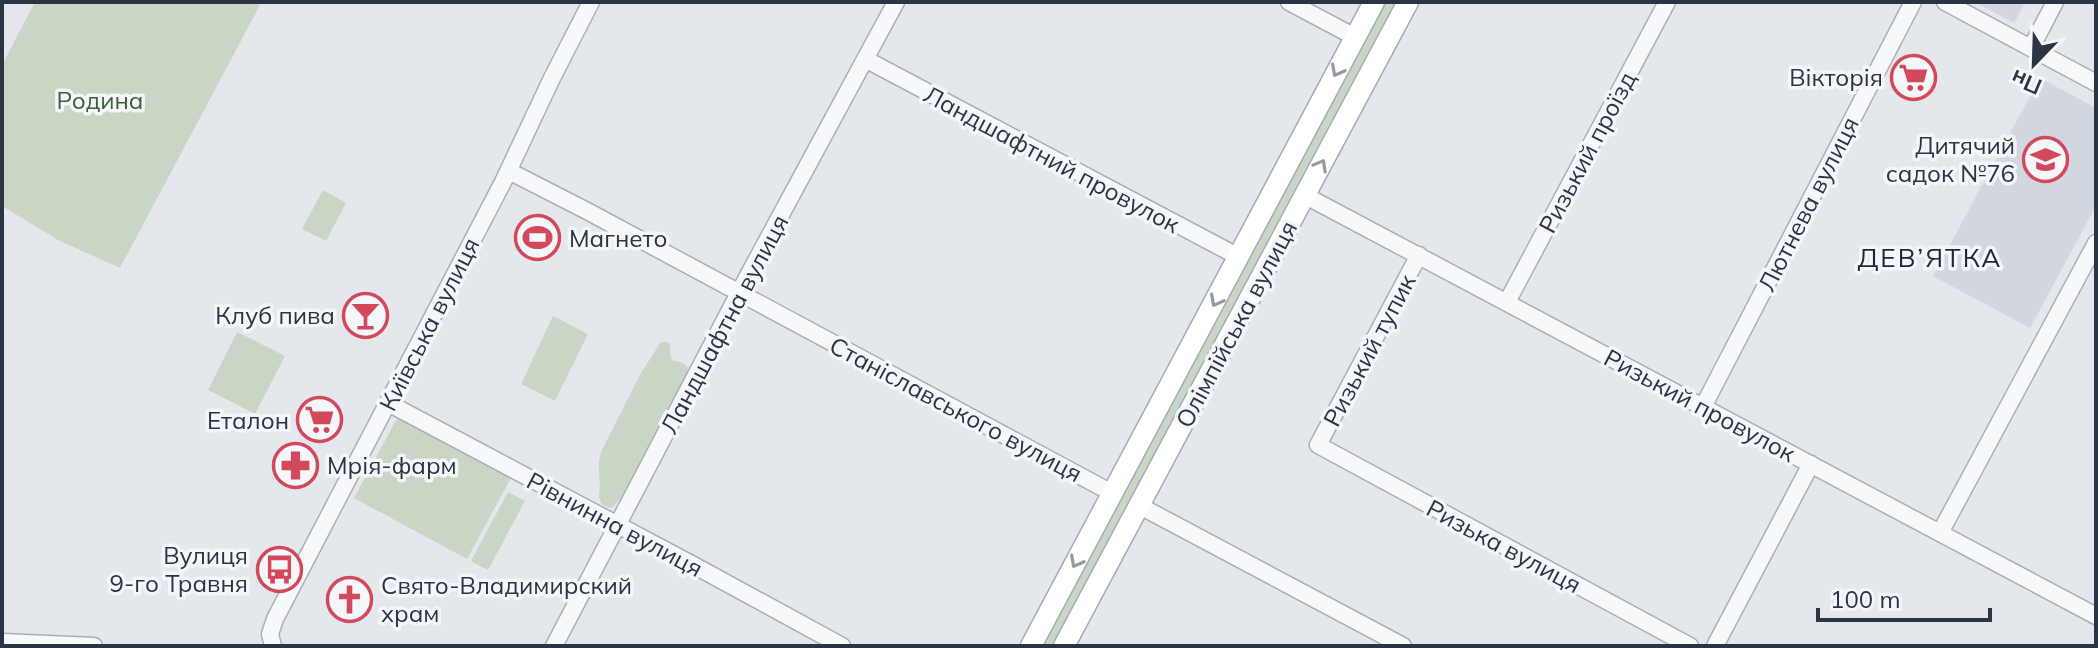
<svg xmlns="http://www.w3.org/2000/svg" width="2098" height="648" font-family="Mulish,sans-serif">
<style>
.built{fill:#d2d6de}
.green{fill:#c9d6c5}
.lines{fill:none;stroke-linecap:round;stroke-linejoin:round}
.minor-casing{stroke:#a9aeb7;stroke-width:19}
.major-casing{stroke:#a3abb8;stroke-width:23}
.minor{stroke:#f7f8fa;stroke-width:16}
.major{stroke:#fff;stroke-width:20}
.oneway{stroke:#959aa2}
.labels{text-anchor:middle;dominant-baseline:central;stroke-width:7;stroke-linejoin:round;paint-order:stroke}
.poi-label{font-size:24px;fill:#2b3445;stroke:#f4f6f9;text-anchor:end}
.park-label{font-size:24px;fill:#3f6138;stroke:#f4f6f9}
.street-label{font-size:24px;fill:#2b3445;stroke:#f4f6f9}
.neighbourhood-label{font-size:26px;letter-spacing:2px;fill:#1d2536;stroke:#f4f6f9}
</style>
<rect width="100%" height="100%" fill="#e4e7ec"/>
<path class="built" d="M1975 2H2025L2014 23Z
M2040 78 2096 108V206L2030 328 1933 276Z"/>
<path class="green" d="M35 2H253L260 5 120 268 58 240 2 206V65Z
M1375 2H1408L1065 646H1031Z
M323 190 346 203 326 241 302 229Z
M553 316 588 334 555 401 521 384Z
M237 332 285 356 255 414 208 390Z
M661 342H668L670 345V354L672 360C681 363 687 362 689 373L622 497 611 508C605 506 602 506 600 500 598 496 600 490 600 486 599 472 597 463 602 450L641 373Z
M400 413 513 474 467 559 354 498Z
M508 492 525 501 488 570 471 561Z"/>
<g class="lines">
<defs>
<path id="minor" d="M1289 2 1355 37
M1945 2 2096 83
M2031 48 2055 2
M865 59 1239 257
M509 171 589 212 1112 493
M1304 195 2096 616
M1419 255 1318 445 1690 646
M1507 302 1667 2
M388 403 697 567 842 646
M1703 407 1913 2
M1140 506 1403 646
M1940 533 2096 243
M2 642 94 646
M273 646 270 634 275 619 503 182 552 78 591 2
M554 646 750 272 896 2
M1715 646 1811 464"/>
<path id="major" d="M1031 646 1374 2
M1064 646 1408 2"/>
</defs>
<use href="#minor" class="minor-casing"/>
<use href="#major" class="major-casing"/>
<use href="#minor" class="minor"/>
<use href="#major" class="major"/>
</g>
<defs><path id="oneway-chevron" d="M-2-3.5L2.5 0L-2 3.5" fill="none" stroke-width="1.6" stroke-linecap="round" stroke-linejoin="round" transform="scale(2)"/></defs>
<g class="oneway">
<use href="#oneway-chevron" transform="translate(1337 71) rotate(118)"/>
<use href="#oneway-chevron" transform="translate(1321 165) rotate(-61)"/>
<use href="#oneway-chevron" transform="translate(1216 301) rotate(118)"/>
<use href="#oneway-chevron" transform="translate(1076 562) rotate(118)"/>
</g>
<defs>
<symbol id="supermarket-ring" viewBox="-11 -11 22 22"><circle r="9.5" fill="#f4f6f9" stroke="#d1495b" stroke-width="1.5"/><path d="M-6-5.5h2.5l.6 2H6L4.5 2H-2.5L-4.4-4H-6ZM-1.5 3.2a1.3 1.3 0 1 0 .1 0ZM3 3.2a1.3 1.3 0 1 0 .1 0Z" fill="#d1495b"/></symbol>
<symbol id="school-ring" viewBox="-11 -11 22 22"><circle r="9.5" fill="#f4f6f9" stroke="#d1495b" stroke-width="1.5"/><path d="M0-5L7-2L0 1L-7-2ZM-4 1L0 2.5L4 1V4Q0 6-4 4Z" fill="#d1495b"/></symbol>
<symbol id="stadium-ring" viewBox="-11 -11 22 22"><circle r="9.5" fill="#f4f6f9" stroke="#d1495b" stroke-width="1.5"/><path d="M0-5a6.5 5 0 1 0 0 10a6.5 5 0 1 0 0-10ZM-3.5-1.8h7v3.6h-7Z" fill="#d1495b"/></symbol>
<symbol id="bar-ring" viewBox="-11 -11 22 22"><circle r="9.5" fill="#f4f6f9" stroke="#d1495b" stroke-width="1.5"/><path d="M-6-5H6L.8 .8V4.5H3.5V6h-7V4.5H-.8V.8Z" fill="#d1495b"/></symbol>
<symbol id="pharmacy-ring" viewBox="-11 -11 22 22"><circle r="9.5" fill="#f4f6f9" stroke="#d1495b" stroke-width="1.5"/><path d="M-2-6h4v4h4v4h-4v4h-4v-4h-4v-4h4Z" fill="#d1495b"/></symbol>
<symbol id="bus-ring" viewBox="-11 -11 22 22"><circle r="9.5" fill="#f4f6f9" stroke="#d1495b" stroke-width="1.5"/><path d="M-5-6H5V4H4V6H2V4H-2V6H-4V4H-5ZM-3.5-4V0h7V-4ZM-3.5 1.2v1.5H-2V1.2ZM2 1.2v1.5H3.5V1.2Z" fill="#d1495b"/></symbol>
<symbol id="church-ring" viewBox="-11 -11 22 22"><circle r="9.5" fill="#f4f6f9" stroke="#d1495b" stroke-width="1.5"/><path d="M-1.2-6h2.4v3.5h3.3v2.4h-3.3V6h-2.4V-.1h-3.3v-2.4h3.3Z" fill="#d1495b"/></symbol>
</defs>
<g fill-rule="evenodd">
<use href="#supermarket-ring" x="1888" y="52" width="51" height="51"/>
<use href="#school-ring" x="2020" y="134" width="51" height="51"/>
<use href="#stadium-ring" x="512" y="212" width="51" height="51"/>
<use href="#bar-ring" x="340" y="290" width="51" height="51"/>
<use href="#supermarket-ring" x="294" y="394" width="51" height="51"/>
<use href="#pharmacy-ring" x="270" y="440" width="51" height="51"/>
<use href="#bus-ring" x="254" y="544" width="51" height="51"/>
<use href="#church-ring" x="324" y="574" width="51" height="51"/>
</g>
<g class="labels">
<g class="poi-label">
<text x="1883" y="77">Вікторія</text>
<text x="2015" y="145">Дитячий<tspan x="2015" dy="28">садок №76</tspan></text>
<text x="569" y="238" text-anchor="start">Магнето</text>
<text x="335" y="315">Клуб пива</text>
<text x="289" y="420">Еталон</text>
<text x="327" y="465" text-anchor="start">Мрія-фарм</text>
<text x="248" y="555">Вулиця<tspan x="248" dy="28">9-го Травня</tspan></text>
<text x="381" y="585" text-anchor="start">Свято-Владимирский<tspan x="381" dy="28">храм</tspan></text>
</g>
<g class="park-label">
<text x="100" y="100">Родина</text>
</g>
<g class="street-label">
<text transform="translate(1587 152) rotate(-62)">Ризький проїзд</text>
<text transform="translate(1052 159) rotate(28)">Ландшафтний провулок</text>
<text transform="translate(1808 204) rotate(-63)">Лютнева вулиця</text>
<text transform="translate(429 324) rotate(-63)">Київська вулиця</text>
<text transform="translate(724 324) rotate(-62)">Ландшафтна вулиця</text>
<text transform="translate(1236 324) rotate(-62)">Олімпійська вулиця</text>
<text transform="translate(1369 350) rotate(-62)">Ризький тупик</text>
<text transform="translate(1700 405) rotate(28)">Ризький провулок</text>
<text transform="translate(956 409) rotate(28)">Станіславського вулиця</text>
<text transform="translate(615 524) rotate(28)">Рівнинна вулиця</text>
<text transform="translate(1504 546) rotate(28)">Ризька вулиця</text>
</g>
<g class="neighbourhood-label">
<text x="1930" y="257">ДЕВ’ЯТКА</text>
</g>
</g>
<rect width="2098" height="648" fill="none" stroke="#2b3445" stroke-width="8"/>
<g transform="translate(2034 64) rotate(203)" stroke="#f4f6f9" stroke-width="6" paint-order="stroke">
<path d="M0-6L14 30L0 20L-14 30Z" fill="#2b3445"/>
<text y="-12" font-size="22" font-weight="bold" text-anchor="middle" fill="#2b3445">Пн</text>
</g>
<path d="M1818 608v12h172v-12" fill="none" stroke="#2b3445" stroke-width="4"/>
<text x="1830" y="608" font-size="24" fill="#2b3445" stroke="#f4f6f9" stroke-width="6" paint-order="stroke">100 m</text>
</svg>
